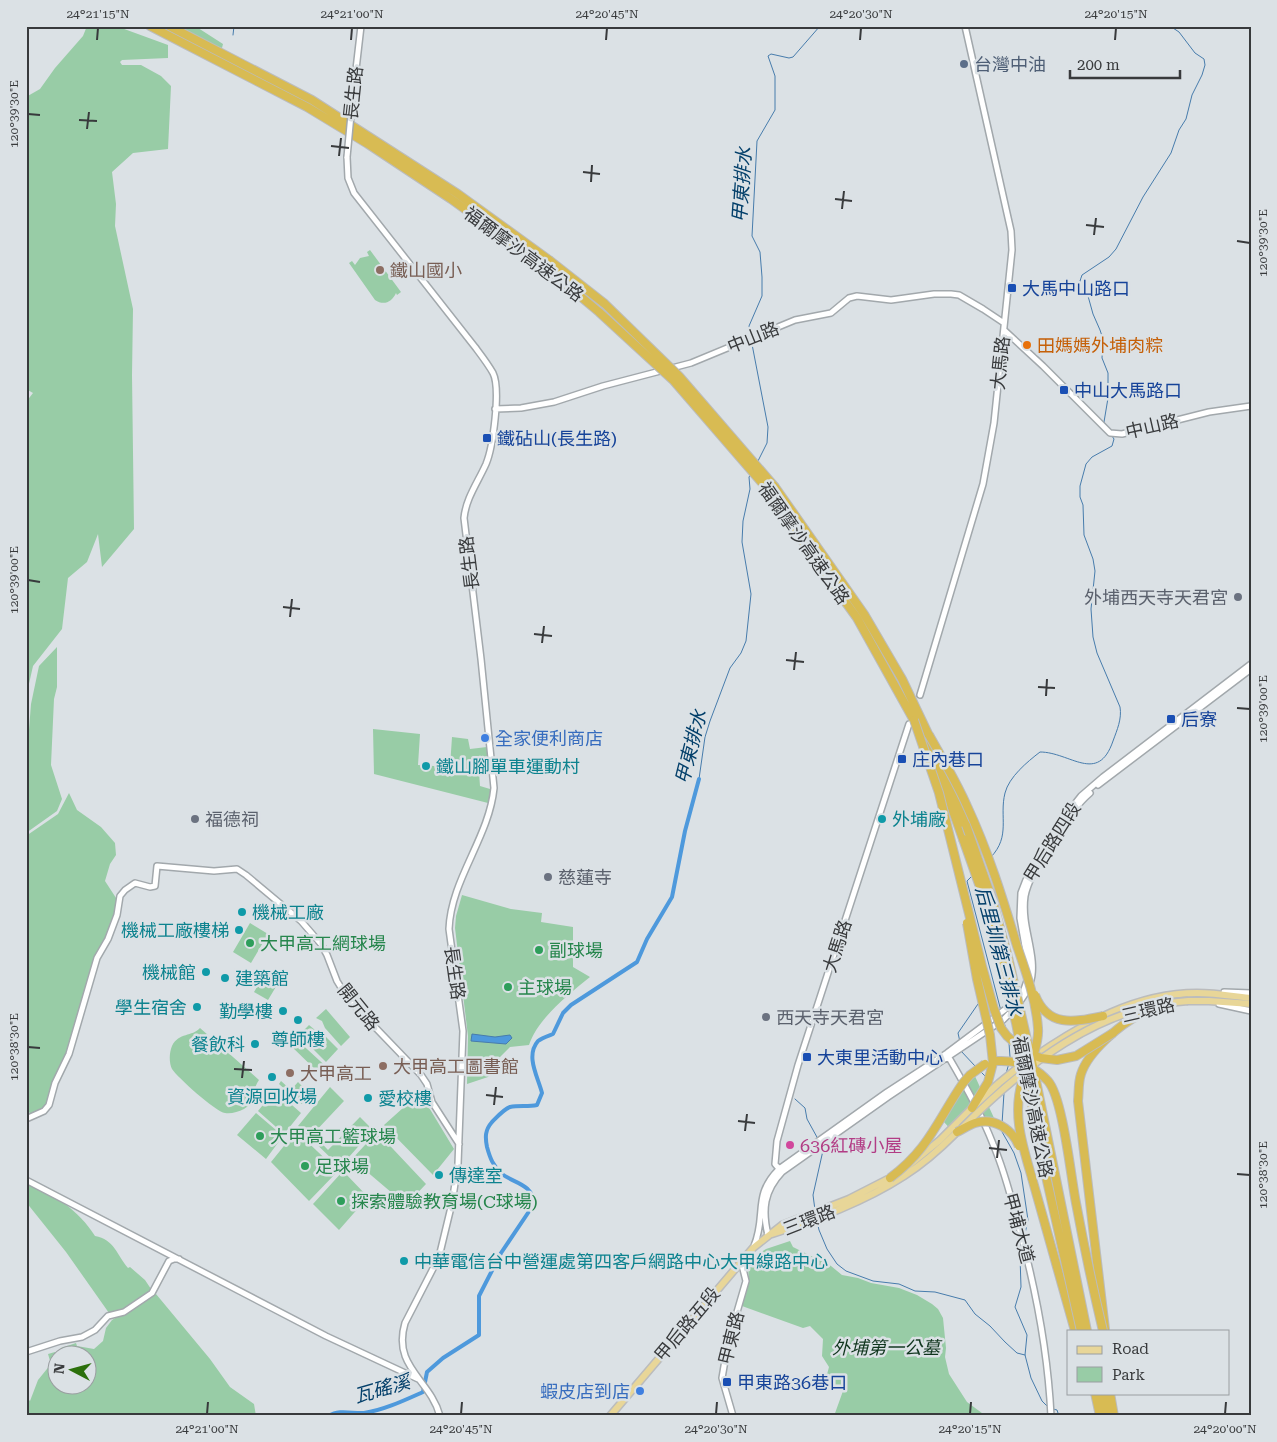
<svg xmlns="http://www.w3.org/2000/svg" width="1277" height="1442" font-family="'Roboto Serif','Noto Sans TC',serif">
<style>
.green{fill:#98cca6}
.water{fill:#4e99dc;stroke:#477cac}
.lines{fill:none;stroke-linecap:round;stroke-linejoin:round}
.stream{stroke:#477cac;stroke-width:1}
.canal{stroke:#4e99dc;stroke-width:4}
.minor-casing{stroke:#a2a8ac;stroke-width:8}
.major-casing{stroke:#bbbcbd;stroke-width:9}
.highway-casing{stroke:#bbbcbd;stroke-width:10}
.minor{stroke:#fff;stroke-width:5}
.major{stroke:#e8d698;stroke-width:6}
.highway{stroke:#d8bb53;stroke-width:8}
.minor-bridge-casing{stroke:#a2a8ac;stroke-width:8;stroke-linecap:butt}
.major-bridge-casing{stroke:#bbbcbd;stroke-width:9;stroke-linecap:butt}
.highway-bridge-casing{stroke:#bbbcbd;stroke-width:10;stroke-linecap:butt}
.minor-bridge{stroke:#fff;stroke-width:5}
.major-bridge{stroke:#e8d698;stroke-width:6}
.highway-bridge{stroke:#d8bb53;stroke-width:8}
.ticks{fill:none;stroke:#383a3c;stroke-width:2}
.service-dot{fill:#5c6f8a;stroke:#dbe1e5;stroke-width:2}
.education-dot{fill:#8d6e63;stroke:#dbe1e5;stroke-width:2}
.transit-dot{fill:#1a4fb4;stroke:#dbe1e5;stroke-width:2}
.food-dot{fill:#e8710a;stroke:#dbe1e5;stroke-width:2}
.worship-dot{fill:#6b7280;stroke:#dbe1e5;stroke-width:2}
.shop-dot{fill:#3f7fe0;stroke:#dbe1e5;stroke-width:2}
.culture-dot{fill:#0f9aa8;stroke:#dbe1e5;stroke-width:2}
.leisure-dot{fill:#2e9e5b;stroke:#dbe1e5;stroke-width:2}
.hotel-dot{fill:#d1479c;stroke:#dbe1e5;stroke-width:2}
.labels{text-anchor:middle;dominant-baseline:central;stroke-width:5;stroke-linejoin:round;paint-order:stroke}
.service-label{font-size:18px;fill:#4e5e75;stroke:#dbe1e5;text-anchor:start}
.street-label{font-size:18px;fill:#383a3c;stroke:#dbe1e5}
.education-label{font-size:18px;fill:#785e54;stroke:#dbe1e5;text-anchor:start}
.transit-label{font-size:18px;fill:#164399;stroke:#dbe1e5;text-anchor:start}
.food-label{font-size:18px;fill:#c56008;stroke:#dbe1e5;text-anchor:start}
.worship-label{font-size:18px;fill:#5b616d;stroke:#dbe1e5;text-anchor:start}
.shop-label{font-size:18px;fill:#366cbe;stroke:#dbe1e5;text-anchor:start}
.culture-label{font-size:18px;fill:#0d838f;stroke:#dbe1e5;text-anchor:start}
.leisure-label{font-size:18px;fill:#27864d;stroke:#dbe1e5;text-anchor:start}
.hotel-label{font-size:18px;fill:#b23c85;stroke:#dbe1e5;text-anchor:start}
.park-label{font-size:18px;font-style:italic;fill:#0f351d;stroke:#dbe1e5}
.water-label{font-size:19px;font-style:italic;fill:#033f6a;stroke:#dbe1e5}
.neatline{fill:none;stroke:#383a3c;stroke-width:2}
.ticks-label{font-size:12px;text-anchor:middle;fill:#383a3c}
</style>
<rect width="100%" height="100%" fill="#dbe1e5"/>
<path class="green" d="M87 26H116L168 45V58L122 60 120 62 122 65H141L161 76 171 86 168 149 133 153 112 172 116 204 115 226 133 309 132 375 134 529 102 567 98 534 87 562 68 578 62 629 33 666 26 697V402L33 393 26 389V97L40 89 55 68 83 36Z
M179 26H195L223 44 222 48 207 43Z
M370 250 401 292 397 295 396 293C392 302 384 306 375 300L349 263 352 261 355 265 360 258 369 256 367 252Z
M57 647V687L54 699 51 765 62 799 57 811 26 833V768L31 704 39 666Z
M373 729 420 734 418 765 450 767 452 737 468 739 470 749 487 747 488 756 478 758 480 786 490 789 491 792 488 803 374 774Z
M69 793 77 810 101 827 115 843 116 855 110 864 105 881 118 901 112 933 92 974 69 1060 56 1081 51 1100 42 1110 31 1115 27 1109H26V836L58 814Z
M462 895 511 909 542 913 541 922 573 927V967L590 977C569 994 538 1018 529 1045L510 1047 496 1061 495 1068 488 1077 467 1084 468 1036 455 928 456 916Z
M250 923 268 934 251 963 233 952Z
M263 977 277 985 268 1000 254 992Z
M326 1009 350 1037 341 1046 325 1028 322 1021 316 1018Z
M309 1025 315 1030 320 1031 338 1049 326 1062 299 1035Z
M200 1028 259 1080C252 1089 256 1102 244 1109 238 1112 231 1114 225 1113 216 1112 177 1077 172 1069 169 1063 169 1053 172 1046 179 1032 192 1037 200 1028Z
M295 1038 332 1072 325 1079 289 1044Z
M974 1074 994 1118C979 1116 966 1125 953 1132L944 1122 958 1094Z
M281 1081 291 1090 298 1082 312 1096 305 1104 303 1103 301 1104 279 1084Z
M330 1087 344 1101 313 1134 328 1150 360 1117 373 1130 340 1167 298 1126Z
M275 1090 301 1113 284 1134 258 1111Z
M423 1090 425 1101 454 1149 433 1175 384 1125Z
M256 1113 283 1136 266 1159 237 1135Z
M296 1131 338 1171 309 1201 271 1162Z
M377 1132 426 1184 407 1204H405L352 1159Z
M343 1171 368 1197 339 1230 313 1204Z
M26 1177C52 1194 79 1210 95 1236 114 1239 117 1255 128 1268L130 1267 145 1280 153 1292 125 1310 109 1313 66 1252 26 1202Z
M790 1241 793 1247 831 1266 842 1275 858 1278 871 1283 899 1288 917 1295 932 1304 938 1309 943 1318 946 1348 945 1357 949 1374 967 1402 986 1416H834L843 1391 825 1382 829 1367 822 1356 823 1339 810 1326 803 1328 742 1306 749 1282 748 1266 758 1254 766 1249Z
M156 1294 210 1359 230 1387 254 1404 256 1416H26V1397L30 1401 38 1380 51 1364 48 1354 55 1352 57 1355 58 1384H88V1354H64L61 1348 76 1343 77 1346 94 1349 103 1341 106 1328 112 1320Z"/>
<path class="water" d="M472 1034 495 1037 510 1035 512 1038 506 1044 471 1041Z"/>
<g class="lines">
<path class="stream" d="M233 35 234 26
M751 335 749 326 762 296V277L760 252 752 236 757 141 775 110V76L768 56 771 54 789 58 793 57 820 26
M751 339 768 427 767 443 758 461
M1107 426 1104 422 1108 398V373L1102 358 1103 339 1100 330 1093 314 1088 296 1082 288 1080 281 1082 275 1109 257 1116 249 1143 197 1171 153 1179 130 1186 119 1192 95 1202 75 1205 65 1204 59 1195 53 1179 32 1170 26
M699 779 705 737 710 721 730 668 741 653 746 641 751 594 742 542 743 521 750 489 749 477 751 474
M991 857C1011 836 999 817 1005 793 1009 777 1027 762 1040 752 1070 752 1098 785 1113 741 1117 730 1122 719 1120 707L1097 653 1093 637 1091 609 1095 571 1093 559 1084 535 1083 505 1080 497V486L1086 464 1092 457 1112 446 1114 439 1112 436
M972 876 967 881 1001 1011
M1004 1022 1006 1030
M960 1042 958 1033 978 1004
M1009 1043 1010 1057
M961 1051 975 1066
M980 1071 986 1077
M1006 1074 1009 1063
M795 1099 805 1108 807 1119 818 1139
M1002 1124 1004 1093
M1001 1130 1014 1153 1021 1173 1028 1220 1024 1238
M815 1210 813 1195 824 1146
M817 1221 819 1230 827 1249 837 1264 846 1271 873 1281 899 1284 915 1291 935 1292 965 1300 975 1314 990 1326 1005 1342 1017 1353 1025 1355
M1022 1247 1020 1256 1021 1287 1015 1307 1027 1335 1025 1355 1031 1378 1042 1401 1049 1408
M1053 1409 1057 1410 1059 1416"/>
<path class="canal" d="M329 1416C339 1409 353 1414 364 1413 384 1410 405 1400 423 1392L427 1372 443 1358 479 1335V1296L501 1253 534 1204C532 1183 515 1184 502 1174 493 1166 490 1158 487 1147 485 1137 485 1130 492 1122 497 1117 504 1109 510 1107 519 1105 528 1107 537 1105L542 1093C538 1077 525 1056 538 1041 542 1038 548 1036 553 1034L563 1013 571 1005 637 962 647 939 672 897 685 831 699 779"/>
<defs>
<path id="minor" d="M352 104 361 26
M347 157 348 178 354 193 475 347C481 355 488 364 493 373 501 389 493 447 486 464 478 482 466 498 464 518L481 659 494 788C489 838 451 879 449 929L463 1031 458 1164 452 1203 439 1257 405 1323C392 1367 430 1379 440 1416
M1004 330 1043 366 1110 433 1122 434 1209 412 1251 406
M495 409 521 408 554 402 603 386 691 363 795 320 831 313 849 298 857 296 891 300 934 294H951L959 295 983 309 1004 323
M920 695 983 484 994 423 1012 250 1011 231 965 26
M1098 785 1251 669
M1030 983C1037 965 1027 938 1025 919 1024 911 1024 903 1025 896 1030 870 1070 810 1090 793
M1224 992 1251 993
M1219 1004 1251 1011
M948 1056C965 1085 981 1113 993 1144 1006 1174 1013 1205 1021 1235 1037 1295 1048 1354 1051 1416
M26 1119 44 1111 49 1105 55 1083 69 1054 97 958 108 939 117 915 120 896 125 890 135 883 150 887 155 886 157 866 214 871 237 869 246 875 301 921 321 944 327 955 337 981 348 999 421 1075 427 1084 432 1102 459 1144
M780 1170 775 1164 777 1141 798 1065 909 724
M26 1180 326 1336 418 1379
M768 1235C762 1210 764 1191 782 1172L888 1097 1003 1020 1017 1006 1027 991
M754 1246C767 1215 752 1196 779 1169L887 1092 947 1053 1015 1002 1023 992 1028 978V963L1020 918 1021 893 1026 880 1066 815 1081 796 1103 777 1251 664
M26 1352 60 1341 82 1337 95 1330 108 1316 124 1312 152 1293 169 1261 174 1259H179
M733 1416 722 1378 728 1343 746 1281 741 1261"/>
<path id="major" d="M1188 1001H1209L1251 1004
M1034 1057C1082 1024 1136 993 1197 993 1215 993 1233 996 1251 998
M907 1167 940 1140 972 1108
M772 1234C817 1219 864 1202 904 1176 923 1164 941 1148 957 1132
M610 1416 753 1248 782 1225 849 1199 894 1176"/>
<path id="highway" d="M150 26 307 107 368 144 451 199 544 266
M169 26 312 100 458 194 549 260
M775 487 864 614 902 679 931 740
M769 491 813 557 857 618 916 724
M926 746 948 797 963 839
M939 757 966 825
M1032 1178 1075 1331
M1105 1329 1078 1101C1079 1093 1078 1083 1081 1074 1088 1052 1120 1024 1141 1014 1150 1010 1161 1008 1170 1006
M1095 1393 1100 1416
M1102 1393 1107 1416
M1110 1393 1114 1416"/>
</defs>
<use href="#minor" class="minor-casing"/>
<use href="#major" class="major-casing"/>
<use href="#highway" class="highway-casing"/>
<use href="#minor" class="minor"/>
<use href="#major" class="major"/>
<use href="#highway" class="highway"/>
<defs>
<path id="minor-bridge" d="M347 157 352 104"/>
<path id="major-bridge" d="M976 1104 999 1083 1025 1062
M962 1128C1023 1066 1099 1006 1188 1001"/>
<path id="highway-bridge" d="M549 260 605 304 679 376 775 487
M544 266 599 312 673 380 769 491
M914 720 939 793 982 966 994 1009 1001 1028 1007 1036 1025 1052 1041 1058 1057 1060 1076 1056 1113 1033
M929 735C942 758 956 781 967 806 988 851 1003 899 1017 946 1026 972 1036 1000 1038 1028 1039 1038 1036 1047 1033 1057
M966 825 992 899 1008 957 1033 1066 1087 1331
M963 839 980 887 1000 955 1016 1023 1045 1172 1081 1331
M967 923 977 979 990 1035 993 1063 988 1082 972 1108
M1035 995C1048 1028 1074 1022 1103 1016
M997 1061C1017 1060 1034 1065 1048 1081 1063 1098 1071 1178 1076 1203 1084 1246 1093 1289 1103 1331
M1024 1076C1011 1111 1022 1144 1032 1178
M957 1132C963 1129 969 1125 975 1123 994 1117 1012 1129 1019 1146
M890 1178C929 1149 937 1121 963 1083L970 1075 985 1064"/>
</defs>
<use href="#minor-bridge" class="minor-bridge-casing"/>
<use href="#major-bridge" class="major-bridge-casing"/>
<use href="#highway-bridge" class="highway-bridge-casing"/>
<use href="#minor-bridge" class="minor-bridge"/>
<use href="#major-bridge" class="major-bridge"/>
<use href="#highway-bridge" class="highway-bridge"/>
</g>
<path class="ticks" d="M97 40 98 28M351 40 352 28M606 40 607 28M860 40 861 28M1115 40 1116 28M28 114 40 115M79 120 97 121M87 129 89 112M331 146 349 148M339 156 341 138M583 172 600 174M591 182 592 165M835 199 852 201M842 209 844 191M1086 225 1104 227M1094 235 1096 218M1237 241 1250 243M28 580 40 582M283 607 300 609M290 617 292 599M534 634 552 636M542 643 544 626M786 660 804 662M794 670 796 652M1038 687 1055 688M1046 696 1047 679M1237 708 1250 709M28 1047 40 1048M234 1069 252 1070M242 1078 244 1061M486 1095 503 1097M494 1105 496 1087M738 1121 755 1123M745 1131 747 1114M989 1148 1007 1150M997 1158 999 1140M1237 1174 1250 1175M207 1414 208 1402M461 1414 462 1402M716 1414 717 1402M970 1414 971 1402M1225 1414 1226 1402"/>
<circle class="service-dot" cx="964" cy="64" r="5"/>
<g class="education-dot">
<circle cx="380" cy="270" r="5"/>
<circle cx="383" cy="1066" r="5"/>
<circle cx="290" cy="1073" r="5"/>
</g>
<g class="transit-dot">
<rect x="1007" y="283" width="10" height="10" rx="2.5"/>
<rect x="1059" y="385" width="10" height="10" rx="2.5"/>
<rect x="482" y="433" width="10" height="10" rx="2.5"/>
<rect x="1166" y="714" width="10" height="10" rx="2.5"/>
<rect x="897" y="754" width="10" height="10" rx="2.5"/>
<rect x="802" y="1052" width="10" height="10" rx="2.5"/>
<rect x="722" y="1377" width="10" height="10" rx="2.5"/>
</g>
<circle class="food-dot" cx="1027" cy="345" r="5"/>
<g class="worship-dot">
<circle cx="1238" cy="597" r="5"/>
<circle cx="195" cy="819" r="5"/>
<circle cx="548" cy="877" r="5"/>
<circle cx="766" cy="1017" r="5"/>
</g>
<g class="shop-dot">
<circle cx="485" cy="738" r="5"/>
<circle cx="640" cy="1391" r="5"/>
</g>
<g class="culture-dot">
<circle cx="426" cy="766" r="5"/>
<circle cx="882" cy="819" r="5"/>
<circle cx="242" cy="912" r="5"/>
<circle cx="239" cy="930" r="5"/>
<circle cx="206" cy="972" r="5"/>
<circle cx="225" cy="978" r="5"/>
<circle cx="197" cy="1007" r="5"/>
<circle cx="283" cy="1011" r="5"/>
<circle cx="298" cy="1020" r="5"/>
<circle cx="255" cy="1044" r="5"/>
<circle cx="272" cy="1077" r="5"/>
<circle cx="368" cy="1098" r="5"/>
<circle cx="439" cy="1175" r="5"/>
<circle cx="404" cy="1261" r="5"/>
</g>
<g class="leisure-dot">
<circle cx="250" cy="943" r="5"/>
<circle cx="539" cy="950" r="5"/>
<circle cx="508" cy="987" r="5"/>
<circle cx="260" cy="1136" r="5"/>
<circle cx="305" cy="1166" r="5"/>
<circle cx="341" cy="1201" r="5"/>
</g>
<circle class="hotel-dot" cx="790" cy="1145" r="5"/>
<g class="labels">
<g class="service-label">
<text x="974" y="64">台灣中油</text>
</g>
<g class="street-label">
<text transform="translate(353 93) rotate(-84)">長生路</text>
<text transform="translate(524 254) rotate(37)">福爾摩沙高速公路</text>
<text transform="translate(753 337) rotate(-22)">中山路</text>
<text transform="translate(1000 363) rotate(-84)">大馬路</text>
<text transform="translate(1152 426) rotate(-13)">中山路</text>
<text transform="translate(804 543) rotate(55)">福爾摩沙高速公路</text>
<text transform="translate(469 563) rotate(-97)">長生路</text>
<text transform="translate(1052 842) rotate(-58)">甲后路四段</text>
<text transform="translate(837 946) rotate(-72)">大馬路</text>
<text transform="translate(455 973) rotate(82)">長生路</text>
<text transform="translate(359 1007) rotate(51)">開元路</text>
<text transform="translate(1148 1010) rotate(-13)">三環路</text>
<text transform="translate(1033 1107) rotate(79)">福爾摩沙高速公路</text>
<text transform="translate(809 1220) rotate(-21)">三環路</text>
<text transform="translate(1019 1228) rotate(75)">甲埔大道</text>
<text transform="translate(687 1324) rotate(-50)">甲后路五段</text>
<text transform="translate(731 1338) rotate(-76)">甲東路</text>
</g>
<g class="education-label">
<text x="390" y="270">鐵山國小</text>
<text x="393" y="1066">大甲高工圖書館</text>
<text x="300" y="1073">大甲高工</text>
</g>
<g class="transit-label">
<text x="1022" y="288">大馬中山路口</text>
<text x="1074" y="390">中山大馬路口</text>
<text x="497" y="438">鐵砧山(長生路)</text>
<text x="1181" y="719">后寮</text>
<text x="912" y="759">庄內巷口</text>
<text x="817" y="1057">大東里活動中心</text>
<text x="737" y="1382">甲東路36巷口</text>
</g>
<g class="food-label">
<text x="1037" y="345">田媽媽外埔肉粽</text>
</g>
<g class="worship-label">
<text x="1228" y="597" text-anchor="end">外埔西天寺天君宮</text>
<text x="205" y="819">福德祠</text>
<text x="558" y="877">慈蓮寺</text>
<text x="776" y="1017">西天寺天君宮</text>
</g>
<g class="shop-label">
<text x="495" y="738">全家便利商店</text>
<text x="630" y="1391" text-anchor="end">蝦皮店到店</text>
</g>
<g class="culture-label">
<text x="436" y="766">鐵山腳單車運動村</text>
<text x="892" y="819">外埔廠</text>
<text x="252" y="912">機械工廠</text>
<text x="229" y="930" text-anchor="end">機械工廠樓梯</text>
<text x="196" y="972" text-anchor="end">機械館</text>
<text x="235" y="978">建築館</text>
<text x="187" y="1007" text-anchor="end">學生宿舍</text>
<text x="273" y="1011" text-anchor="end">勤學樓</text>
<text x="298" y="1039" text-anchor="middle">尊師樓</text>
<text x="245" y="1044" text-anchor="end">餐飲科</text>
<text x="272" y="1096" text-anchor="middle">資源回收場</text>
<text x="378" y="1098">愛校樓</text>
<text x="449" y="1175">傳達室</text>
<text x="414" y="1261">中華電信台中營運處第四客戶網路中心大甲線路中心</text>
</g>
<g class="leisure-label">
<text x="260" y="943">大甲高工網球場</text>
<text x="549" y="950">副球場</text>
<text x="518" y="987">主球場</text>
<text x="270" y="1136">大甲高工籃球場</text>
<text x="315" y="1166">足球場</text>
<text x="351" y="1201">探索體驗教育場(C球場)</text>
</g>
<g class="hotel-label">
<text x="800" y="1145">636紅磚小屋</text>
</g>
<g class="park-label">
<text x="886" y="1347">外埔第一公墓</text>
</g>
<g class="water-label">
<text transform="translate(742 185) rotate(-86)">甲東排水</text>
<text transform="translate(691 747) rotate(-76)">甲東排水</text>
<text transform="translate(999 951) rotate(75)">后里圳第三排水</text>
<text transform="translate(382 1389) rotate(-16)">瓦磘溪</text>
</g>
</g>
<rect width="1277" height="1442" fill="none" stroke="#dbe1e5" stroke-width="55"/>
<rect x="1067" y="1330" width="162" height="65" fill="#dbe1e5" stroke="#9a9ea1"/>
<rect x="1077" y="1346" width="25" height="8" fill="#e8d698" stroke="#9a9ea1"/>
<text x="1112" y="1354" font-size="15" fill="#383a3c">Road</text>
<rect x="1077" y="1367" width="25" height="15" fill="#98cca6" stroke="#9a9ea1"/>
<text x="1112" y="1380" font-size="15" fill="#383a3c">Park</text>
<g transform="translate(72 1370) rotate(276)"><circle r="24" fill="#dbe1e5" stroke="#9a9ea1"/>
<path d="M0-4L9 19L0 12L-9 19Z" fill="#2c700c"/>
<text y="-8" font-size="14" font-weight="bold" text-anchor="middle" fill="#383a3c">N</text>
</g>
<path d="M1070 70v8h110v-8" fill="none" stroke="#383a3c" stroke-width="2.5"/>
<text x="1077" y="70" font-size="15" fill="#383a3c" stroke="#dbe1e5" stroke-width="4" paint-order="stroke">200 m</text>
<rect x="28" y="28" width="1222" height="1386" class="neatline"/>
<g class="ticks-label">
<text x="98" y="18">24°21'15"N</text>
<text x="352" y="18">24°21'00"N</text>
<text x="607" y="18">24°20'45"N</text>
<text x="861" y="18">24°20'30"N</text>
<text x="1116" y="18">24°20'15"N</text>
<text transform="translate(14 114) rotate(-90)" y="4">120°39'30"E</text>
<text transform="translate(1263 243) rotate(-90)" y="4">120°39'30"E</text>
<text transform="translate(14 580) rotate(-90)" y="4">120°39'00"E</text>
<text transform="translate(1263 709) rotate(-90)" y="4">120°39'00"E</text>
<text transform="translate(14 1047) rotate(-90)" y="4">120°38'30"E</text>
<text transform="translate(1263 1175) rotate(-90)" y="4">120°38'30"E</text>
<text x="207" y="1433">24°21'00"N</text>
<text x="461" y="1433">24°20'45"N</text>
<text x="716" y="1433">24°20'30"N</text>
<text x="970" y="1433">24°20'15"N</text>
<text x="1225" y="1433">24°20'00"N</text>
</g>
</svg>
